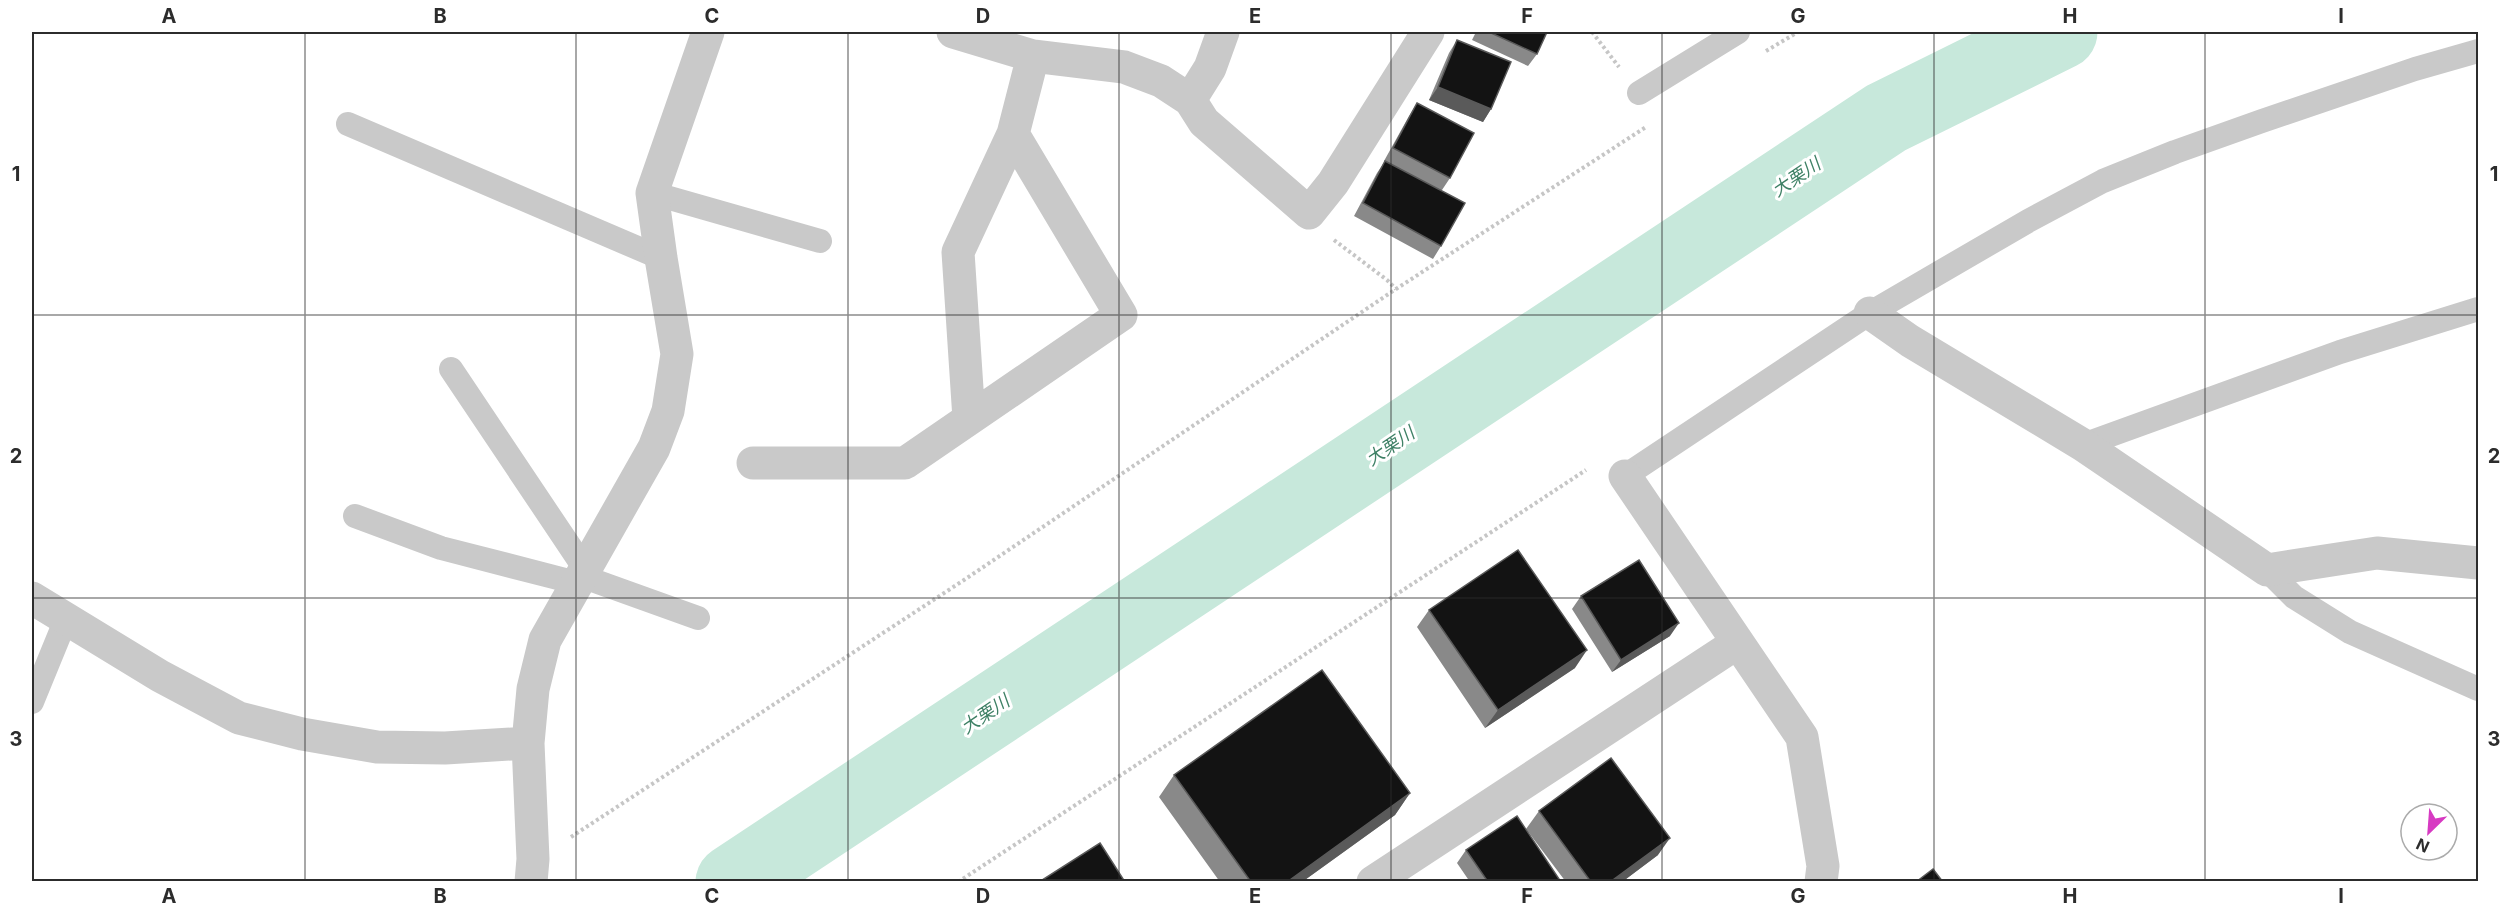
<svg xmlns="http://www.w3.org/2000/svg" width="2510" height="913" font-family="Inter,'Noto Sans JP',sans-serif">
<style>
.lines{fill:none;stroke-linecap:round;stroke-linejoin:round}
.river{stroke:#c7e8db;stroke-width:75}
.path{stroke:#c6c6c6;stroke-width:4;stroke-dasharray:3 3;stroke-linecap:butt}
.service{stroke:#c9c9c9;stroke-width:24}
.minor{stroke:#c9c9c9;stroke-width:33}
.wall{fill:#898989}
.shaded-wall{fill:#5a5a5a}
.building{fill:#131313;stroke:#5a5a5a;stroke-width:1.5}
.grid{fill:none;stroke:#2c2c2c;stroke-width:1.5;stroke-opacity:0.55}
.labels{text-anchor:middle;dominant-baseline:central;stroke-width:6;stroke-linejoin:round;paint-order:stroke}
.water-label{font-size:18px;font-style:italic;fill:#3f8166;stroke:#fff}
.neatline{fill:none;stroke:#2c2c2c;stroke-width:2}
.grid-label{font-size:20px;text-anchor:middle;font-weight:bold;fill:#2c2c2c}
</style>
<rect width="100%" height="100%" fill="#fff"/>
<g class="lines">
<path class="river" d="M733 882 1886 118 2060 32"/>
<path class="path" d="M1592 32 1619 67
M1766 51 1798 32
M1334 240 1387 280 1396 289
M571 837 964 580 1396 289 1646 127
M958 882 1586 470"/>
<path class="service" d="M1639 93 1738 32
M348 124 661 258
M652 193 820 241
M451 369 585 569
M2083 445 2340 352 2478 309
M1625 476 1870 313 2028 221 2103 181 2175 152 2262 121 2415 69 2478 51
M355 516 441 548 577 583
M2267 570 2294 597 2350 632 2478 689
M581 576 698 618
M32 702 66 619"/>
<path class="minor" d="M953 32 1033 56 1124 67 1161 81 1190 100 1204 122 1309 213 1333 183 1428 32
M1190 100 1210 68 1223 32
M1870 313 1910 341 2083 445 2267 570 2377 553 2478 563
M969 419 958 252 1013 134 1033 56
M753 463H905L1121 315 1013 134
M1625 476 1802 737 1823 866 1821 882
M32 598 160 676 239 718 302 734 377 747 445 748 528 743
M531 882 533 859 528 743 533 689 545 640 654 448 668 411 677 354 661 258 652 193 708 32
M1373 882 1737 643"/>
</g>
<path class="wall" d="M1476 32H1547L1537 54 1528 66 1472 40Z
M1457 40 1491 109 1483 122 1429 100 1449 53Z
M1417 103 1450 178 1442 190 1441 246 1433 259 1354 216 1377 173 1385 161H1384L1409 116Z
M1581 596 1670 636 1612 672 1572 609Z
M1429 610 1575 668 1485 728 1417 627Z
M1174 775 1410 793 1395 815 1302 882H1220L1159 797Z
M1539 811 1658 855 1622 882H1566L1526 829Z
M1466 850 1561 882H1470L1457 863Z"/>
<path class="shaded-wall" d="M1169 32H1178L1176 34Z
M1438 87 1491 109 1483 122 1429 100Z
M1679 623 1670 636 1612 672 1621 660Z
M1587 650 1575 668 1485 728 1498 710Z
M1410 793 1395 815 1302 882H1287Z
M1670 838 1658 855 1622 882H1610Z"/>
<path class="building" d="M1489 32H1547L1537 54Z
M1457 40 1511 62 1491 109 1438 87Z
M1417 103 1474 133 1450 178 1393 148Z
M1385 161 1465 203 1441 246 1363 203Z
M1518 550 1587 650 1498 710 1429 610Z
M1639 560 1679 623 1621 660 1581 596Z
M1322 670 1410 793 1287 882H1251L1174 775Z
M1611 758 1670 838 1610 882H1591L1539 811Z
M1517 816 1561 882H1488L1466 850Z
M1100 843 1125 882H1039Z
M1933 869 1943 882H1916Z"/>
<path class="grid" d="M305 32V882M576 32V882M848 32V882M1119 32V882M1391 32V882M1662 32V882M1934 32V882M2205 32V882M32 315H2478M32 598H2478"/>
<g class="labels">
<g class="water-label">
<text transform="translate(1796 177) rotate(-34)">大栗川</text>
<text transform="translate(1390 446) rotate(-34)">大栗川</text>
<text transform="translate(985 714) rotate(-34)">大栗川</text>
</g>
</g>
<rect width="2510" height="913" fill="none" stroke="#ffffff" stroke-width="66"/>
<g transform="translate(2429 832) rotate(205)"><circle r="28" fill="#ffffff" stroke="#ababab" stroke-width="1.5"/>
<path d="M0-4.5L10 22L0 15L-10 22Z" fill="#d73ac2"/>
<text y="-9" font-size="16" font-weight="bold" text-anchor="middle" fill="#2c2c2c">N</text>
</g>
<rect x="33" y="33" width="2444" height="847" class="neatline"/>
<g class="grid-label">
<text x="169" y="23">A</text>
<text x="440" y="23">B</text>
<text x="712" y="23">C</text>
<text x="983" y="23">D</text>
<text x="1255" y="23">E</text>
<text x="1527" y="23">F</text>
<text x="1798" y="23">G</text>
<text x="2070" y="23">H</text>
<text x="2341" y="23">I</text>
<text x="16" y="181">1</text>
<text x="2494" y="181">1</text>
<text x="16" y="463">2</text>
<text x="2494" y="463">2</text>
<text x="16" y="746">3</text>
<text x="2494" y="746">3</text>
<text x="169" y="903">A</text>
<text x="440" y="903">B</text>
<text x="712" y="903">C</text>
<text x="983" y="903">D</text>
<text x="1255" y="903">E</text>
<text x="1527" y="903">F</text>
<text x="1798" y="903">G</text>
<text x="2070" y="903">H</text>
<text x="2341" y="903">I</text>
</g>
</svg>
